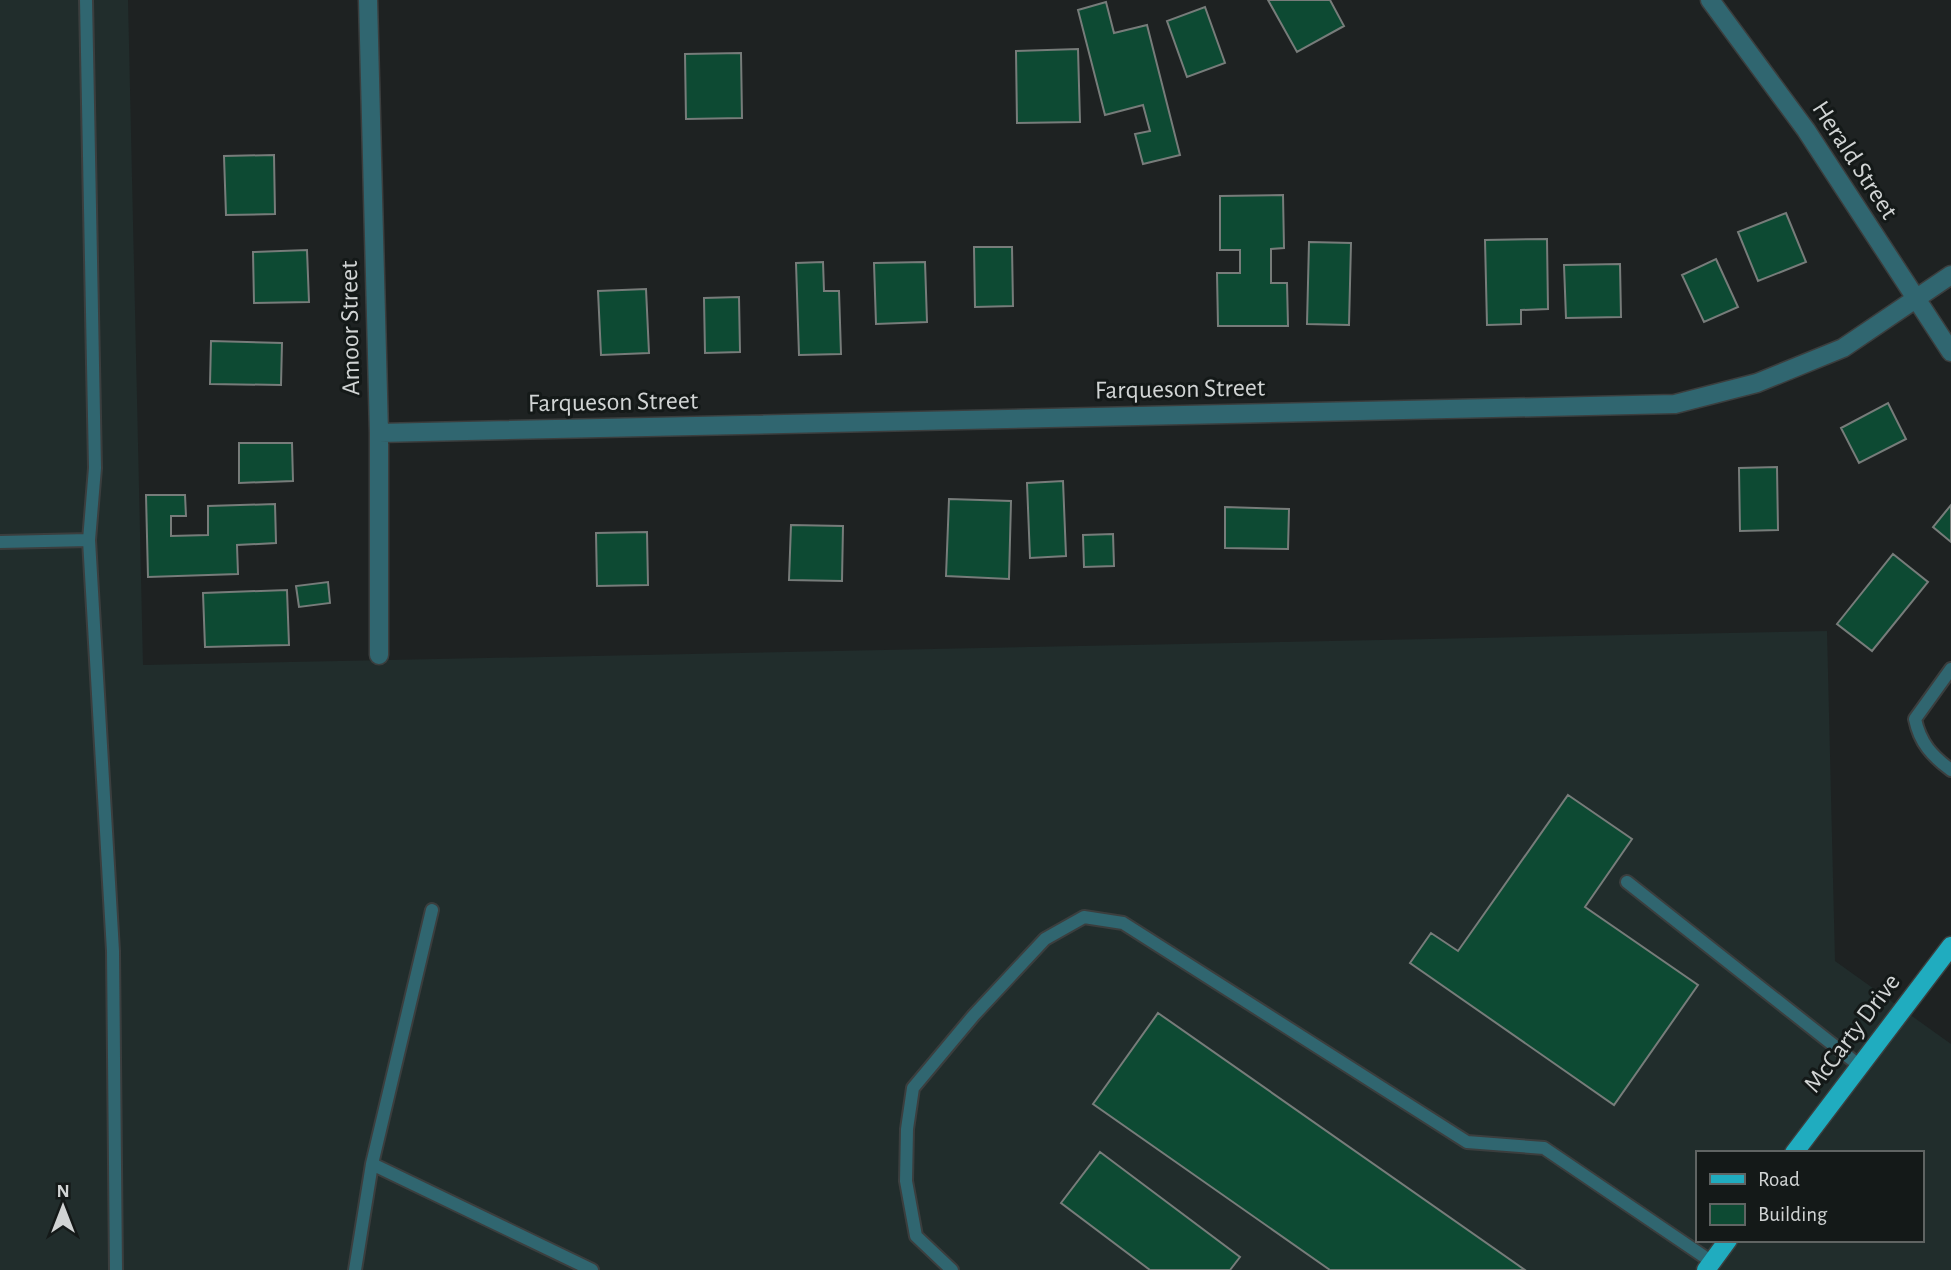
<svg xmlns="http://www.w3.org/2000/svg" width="1951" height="1270" font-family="'Alegreya Sans',sans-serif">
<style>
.built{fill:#212d2c;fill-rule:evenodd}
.building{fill:#0d4a33;stroke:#777c7a;stroke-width:2}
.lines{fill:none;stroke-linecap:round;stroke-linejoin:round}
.service-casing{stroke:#3b3e3e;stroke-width:16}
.minor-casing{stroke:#3b3e3e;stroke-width:21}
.primary-casing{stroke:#3b3e3e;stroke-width:21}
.service{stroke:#306670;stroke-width:12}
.minor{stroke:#306670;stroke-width:18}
.primary{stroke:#20acbf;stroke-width:18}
.labels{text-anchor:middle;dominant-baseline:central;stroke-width:6;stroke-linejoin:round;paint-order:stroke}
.street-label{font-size:26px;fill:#d1d4d4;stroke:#141918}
</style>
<rect width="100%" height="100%" fill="#1e2222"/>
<path class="built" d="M0 0H128L143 665 1827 631 1835 961 1951 1044V1270H0ZM1697 1153H1921V1240H1697Z"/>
<path class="building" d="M1268 0H1330L1344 26 1297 52Z
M1106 2 1114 33 1147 25 1180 155 1143 164 1135 134 1150 131 1143 105 1105 115 1078 10Z
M1205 7 1225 63 1187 77 1167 21Z
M1078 49 1080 122 1017 123 1016 51Z
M741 53 742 118 686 119 685 54Z
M274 155 275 214 226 215 224 156Z
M1283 195 1284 248 1271 249V283H1287L1288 326H1218L1217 273H1240V250H1220V196Z
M1786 213 1806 262 1758 281 1738 232Z
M1547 239 1548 309 1521 310V324L1487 325 1485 240Z
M1309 242 1351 243 1349 325 1307 324Z
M974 247H1012L1013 306 975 307Z
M307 250 309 302 254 303 253 252Z
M1716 259 1738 307 1704 322 1682 275Z
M823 262 824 291H839L841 354 799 355 796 263Z
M925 262 927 322 876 324 874 263Z
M1620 264 1621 317 1566 318 1564 265Z
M646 289 649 353 601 355 598 291Z
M739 297 740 352 705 353 704 298Z
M211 341 282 343 281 385 210 384Z
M1888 403 1906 439 1859 463 1841 428Z
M239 443H292L293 481 239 483Z
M1777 467 1778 530 1740 531 1739 468Z
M1063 481 1066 556 1030 558 1027 483Z
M146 495H185L186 516H171V536L208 535V506L275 504 276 543 237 545 238 574 148 577Z
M949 499 1011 501 1009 579 946 576Z
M1951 505V542L1933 527Z
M1225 507 1289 509 1288 549 1225 548Z
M791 525 843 526 842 581 789 580Z
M647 532 648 585 597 586 596 533Z
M1113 534 1114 566 1084 567 1083 535Z
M1893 554 1928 582 1872 651 1837 624Z
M328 582 330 603 299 607 296 586Z
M287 590 289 645 205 647 203 593Z
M1568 795 1632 839 1585 907 1698 985 1614 1105 1410 963 1431 933 1458 951Z
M1158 1013 1525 1270H1330L1093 1104Z
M1100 1152 1240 1257 1230 1270H1150L1061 1203Z"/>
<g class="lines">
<defs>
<path id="service" d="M86 0 95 468 89 540 113 951 116 1270
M0 542 89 540
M1951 669 1915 719C1920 743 1932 756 1951 770
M1627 882 1860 1066
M432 910 372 1164 592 1270
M355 1270 372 1164
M952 1270 916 1236 906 1181 907 1129 913 1088 974 1015 1045 939 1084 917 1123 923 1467 1142 1544 1148 1712 1262"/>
<path id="minor" d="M368 0 379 433V655
M1710 0 1806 130 1951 352
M379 433 1675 404 1757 383 1843 348 1951 275"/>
<path id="primary" d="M1794 1153 1951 946
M1706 1270 1728 1240"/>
</defs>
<use href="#service" class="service-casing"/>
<use href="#minor" class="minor-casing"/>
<use href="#primary" class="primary-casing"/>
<use href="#service" class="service"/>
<use href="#minor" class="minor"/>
<use href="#primary" class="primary"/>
</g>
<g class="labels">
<g class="street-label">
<text transform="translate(1855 160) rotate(57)">Herald Street</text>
<text transform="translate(350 328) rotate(-91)">Amoor Street</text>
<text transform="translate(1180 389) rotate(-1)">Farqueson Street</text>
<text transform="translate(613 402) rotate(-1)">Farqueson Street</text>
<text transform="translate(1852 1033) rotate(-53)">McCarty Drive</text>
</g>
</g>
<rect x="1696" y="1151" width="228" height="91" fill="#141918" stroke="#606463" stroke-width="2"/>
<rect x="1710" y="1174" width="35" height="10" fill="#20acbf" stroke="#606463" stroke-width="2"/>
<text x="1758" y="1186" font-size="21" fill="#d1d4d4">Road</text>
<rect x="1710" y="1204" width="35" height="21" fill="#0d4a33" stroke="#606463" stroke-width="2"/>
<text x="1758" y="1221" font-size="21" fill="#d1d4d4">Building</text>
<g transform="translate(63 1207)" stroke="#141918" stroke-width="5" paint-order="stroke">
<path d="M0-5L12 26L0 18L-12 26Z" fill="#d1d4d4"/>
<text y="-10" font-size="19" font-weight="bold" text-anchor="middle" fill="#d1d4d4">N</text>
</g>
</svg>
